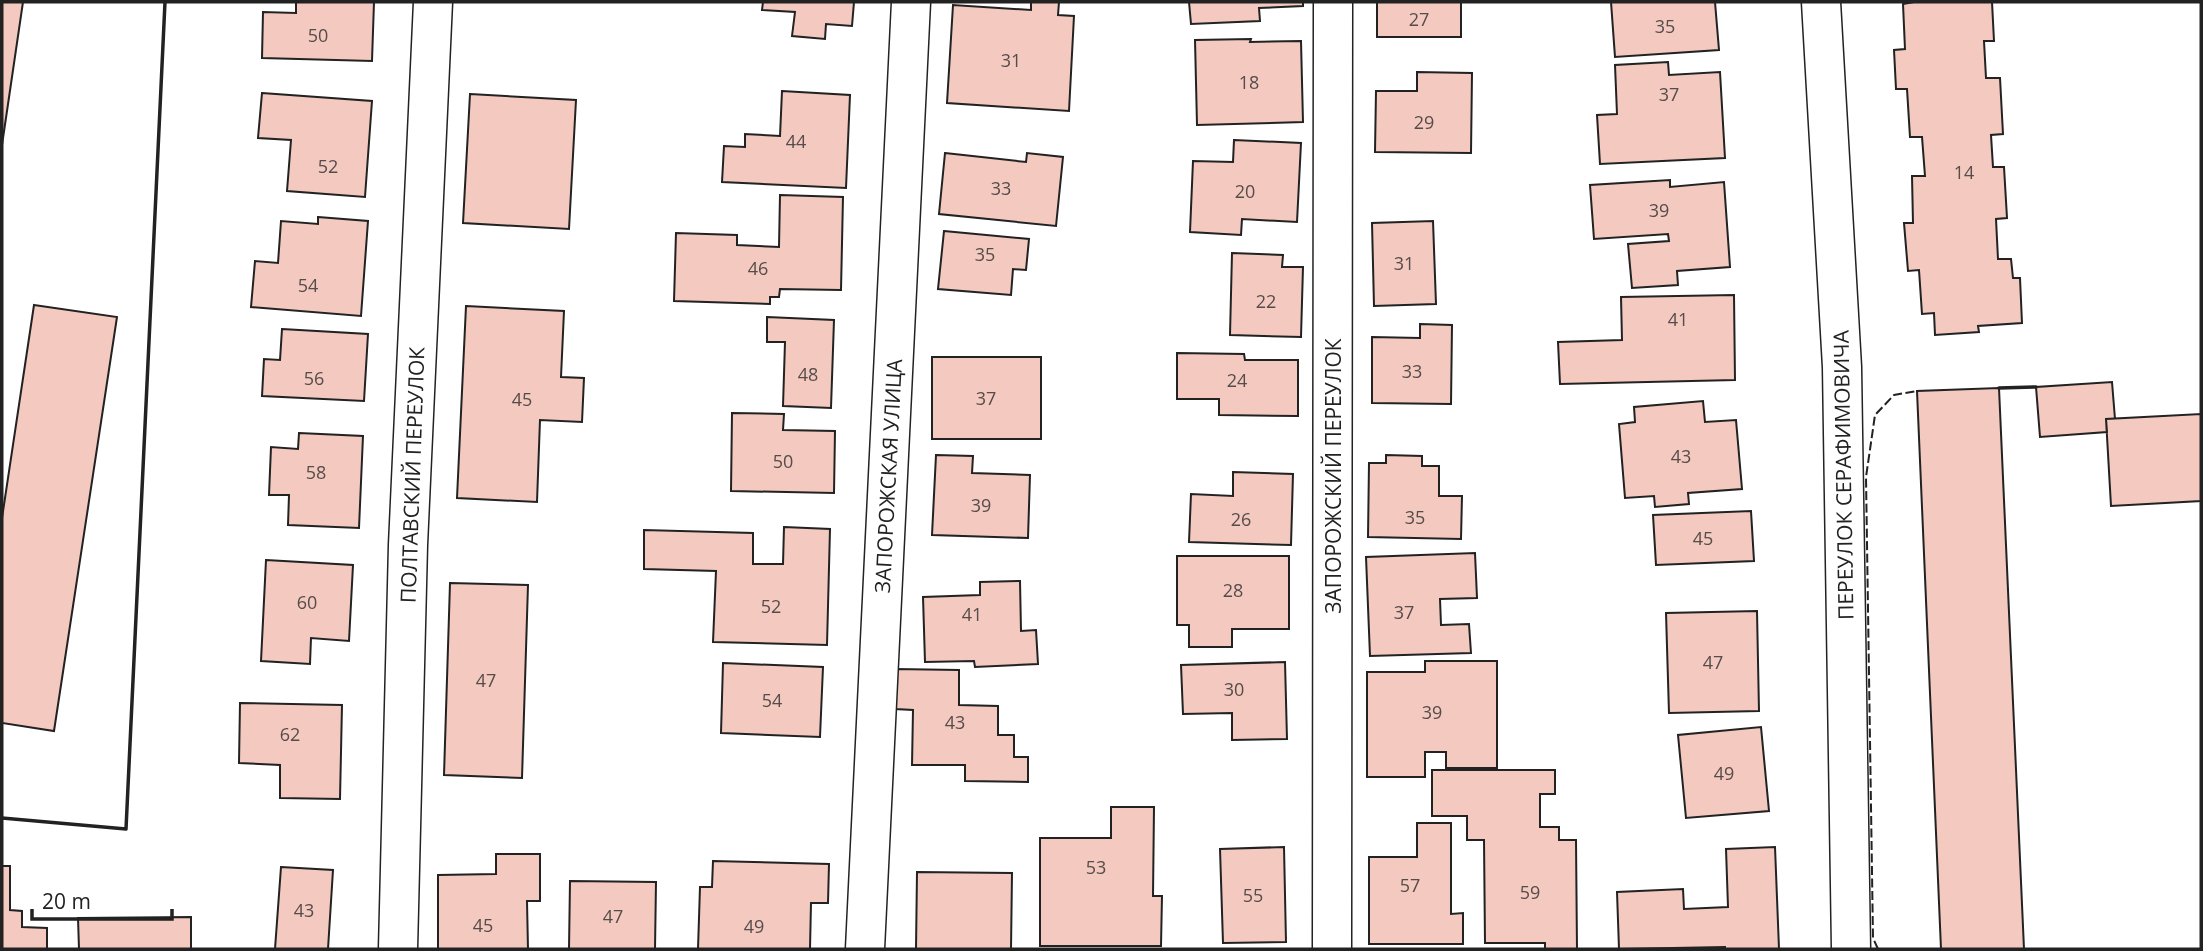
<svg xmlns="http://www.w3.org/2000/svg" width="2203" height="951" font-family="'Open Sans',sans-serif">
<style>
.building{fill:#f3c9c0;stroke:#222;stroke-width:2}
.lines{fill:none;stroke-linecap:round;stroke-linejoin:round}
.minor-casing{stroke:#222;stroke-width:41}
.minor{stroke:#fff;stroke-width:38}
.fence{stroke:#222;stroke-width:2;stroke-dasharray:9 3.5;stroke-linecap:butt}
.wall{stroke:#222;stroke-width:3.5}
.labels{text-anchor:middle;dominant-baseline:central;stroke-width:5;stroke-linejoin:round;paint-order:stroke}
.number-label{font-size:18px;fill:#564c4a}
.street-label{font-size:21px;fill:#222;stroke:#fff}
</style>
<rect width="100%" height="100%" fill="#fff"/>
<path class="building" d="M2 2H23L2 145Z
M296 2H374L372 61 262 58 263 12 296 13Z
M763 2H854L852 26 826 24 825 39 792 36 795 12 762 10Z
M1031 2H1059L1058 15 1074 16 1069 111 947 103 953 5 1031 10Z
M1189 2H1303V6L1259 8 1260 21 1191 24Z
M1377 2H1461V37H1377Z
M1611 2H1715L1719 50 1615 57Z
M1914 2H1992L1994 41H1984L1986 78H2000L2003 134 1991 135 1993 167H2004L2007 218 1996 219 1998 259H2011L2013 278H2020L2022 323 1978 326 1979 332 1935 335 1934 313 1922 314 1919 270 1908 271 1904 223H1913L1912 176H1925L1922 137H1910L1907 89H1896L1894 50 1905 49 1903 4Z
M1251 39 1250 42 1301 41 1303 122 1197 125 1195 40Z
M1668 62 1669 75 1720 72 1725 158 1600 164 1597 115 1617 114 1615 65Z
M1417 72 1472 73 1471 153 1375 152 1376 91H1417Z
M782 91 850 95 846 188 722 182 724 146 745 147V134L780 136Z
M262 93 372 101 365 197 287 191 291 140 258 138Z
M470 94 576 100 569 229 463 223Z
M1234 140 1301 143 1297 222 1242 219 1241 235 1190 232 1193 161 1233 162Z
M945 153 1026 162 1027 153 1063 157 1056 226 939 214Z
M1670 180V187L1724 182 1730 267 1677 271 1678 285 1632 288 1628 244 1669 241 1668 234 1594 239 1590 185Z
M780 195 843 197 841 290 780 289 779 297H770V304L674 301 676 233 737 235V245L779 247Z
M318 217 368 221 361 316 251 307 255 261 278 263 281 221 318 224Z
M1433 221 1436 304 1374 306 1372 223Z
M944 231 1029 239 1026 270 1013 269 1011 295 938 289Z
M1232 253 1283 255 1282 267H1303L1301 337 1230 335Z
M1734 295 1735 380 1560 384 1558 342 1622 340 1621 297Z
M34 305 117 317 54 731 2 723V518Z
M466 306 564 311 561 377 584 378 582 422 540 420 537 502 457 498Z
M767 317 834 320 831 408 783 406 785 342H767Z
M1420 324 1452 325 1451 404 1372 403V337L1420 338Z
M282 329 368 334 364 401 262 396 264 359 280 360Z
M1177 353 1244 354 1245 360H1298V416L1219 415V399H1177Z
M932 357H1041V439H932Z
M2112 382 2115 419H2106L2107 432 2040 437 2036 387Z
M1999 388 2024 949H1941L1917 391Z
M1703 401 1705 422 1736 420 1742 489 1688 493 1689 504 1655 507 1654 496 1625 498 1619 424 1635 422 1634 407Z
M732 413 784 414 783 430 835 431 834 493 731 491Z
M2201 414V501L2111 506 2106 419Z
M299 433 363 436 359 528 288 525 289 495H269L271 447 298 449Z
M936 455 973 456 972 473 1030 475 1028 538 932 535Z
M1386 455 1422 456V466H1439V496H1462L1461 539 1368 537 1369 463H1386Z
M1233 472 1293 474 1291 545 1189 542 1191 494 1233 496Z
M1751 511 1754 561 1656 565 1653 515Z
M784 527 830 529 827 645 713 642 716 571 644 569V530L753 533V564H783Z
M1475 553 1477 598 1440 599 1441 625 1469 624 1471 653 1370 656 1366 557Z
M1177 556H1289V629H1232V647H1189V625H1177Z
M266 560 353 565 349 641 311 638 310 664 261 661Z
M1020 581 1021 631 1036 630 1038 664 975 667 974 661 925 662 923 597 980 595V582Z
M450 583 528 585 522 778 444 775Z
M1757 611 1759 711 1669 713 1666 613Z
M1425 661H1497V768H1446V752H1425V777H1367V672H1425Z
M1285 662 1287 739 1232 740V713L1183 714 1181 665Z
M723 663 823 667 820 737 721 733Z
M895 669 959 670V705L998 706V735H1014V757H1028V782L965 781V765H912L913 710 895 709Z
M240 703 342 705 340 799 280 798V765L239 763Z
M1761 727 1769 811 1686 818 1678 735Z
M1432 770H1555V794H1540V827H1559V840H1576L1577 949H1545V943H1485L1484 840H1467V816H1432Z
M1111 807H1154L1153 896H1162L1161 946H1040V838H1111Z
M1417 823H1451V914L1463 913V944H1369V857H1417Z
M1284 847 1286 942 1223 943 1220 849Z
M1775 847 1779 949H1725V947L1619 949 1617 892 1683 889 1684 909 1728 907 1726 849Z
M496 854H540V901H527L528 949H438V875L496 874Z
M713 861 829 864 828 903H811L810 949H698L700 887H712Z
M2 866H10V910L22 911V927L47 928V949H2Z
M281 867 333 870 328 949H275Z
M917 872 1012 873 1011 949H916Z
M570 881 656 882 655 949H569Z
M191 917V949H79L78 918Z"/>
<g class="lines">
<defs>
<path id="minor" d="M1821 2 1842 367 1851 949
M398 949 408 545 433 2
M865 949 911 2
M1332 949 1333 2"/>
</defs>
<use href="#minor" class="minor-casing"/>
<use href="#minor" class="minor"/>
<path class="fence" d="M1878 949 1873 938 1866 477 1875 415 1894 395 1917 391"/>
<path class="wall" d="M1999 388 2036 387
M2 818 126 829 165 2"/>
</g>
<g class="labels">
<g class="number-label">
<text x="1419" y="19">27</text>
<text x="1665" y="26">35</text>
<text x="318" y="35">50</text>
<text x="1011" y="60">31</text>
<text x="1249" y="82">18</text>
<text x="1669" y="94">37</text>
<text x="1424" y="122">29</text>
<text x="796" y="141">44</text>
<text x="328" y="166">52</text>
<text x="1964" y="172">14</text>
<text x="1001" y="188">33</text>
<text x="1245" y="191">20</text>
<text x="1659" y="210">39</text>
<text x="985" y="254">35</text>
<text x="1404" y="263">31</text>
<text x="758" y="268">46</text>
<text x="308" y="285">54</text>
<text x="1266" y="301">22</text>
<text x="1678" y="319">41</text>
<text x="1412" y="371">33</text>
<text x="808" y="374">48</text>
<text x="314" y="378">56</text>
<text x="1237" y="380">24</text>
<text x="986" y="398">37</text>
<text x="522" y="399">45</text>
<text x="1681" y="456">43</text>
<text x="783" y="461">50</text>
<text x="316" y="472">58</text>
<text x="981" y="505">39</text>
<text x="1415" y="517">35</text>
<text x="1241" y="519">26</text>
<text x="1703" y="538">45</text>
<text x="1233" y="590">28</text>
<text x="307" y="602">60</text>
<text x="771" y="606">52</text>
<text x="1404" y="612">37</text>
<text x="972" y="614">41</text>
<text x="1713" y="662">47</text>
<text x="486" y="680">47</text>
<text x="1234" y="689">30</text>
<text x="772" y="700">54</text>
<text x="1432" y="712">39</text>
<text x="955" y="722">43</text>
<text x="290" y="734">62</text>
<text x="1724" y="773">49</text>
<text x="1096" y="867">53</text>
<text x="1410" y="885">57</text>
<text x="1530" y="892">59</text>
<text x="1253" y="895">55</text>
<text x="304" y="910">43</text>
<text x="613" y="916">47</text>
<text x="483" y="925">45</text>
<text x="754" y="926">49</text>
</g>
<g class="street-label">
<text transform="translate(412 475) rotate(-88)">ПОЛТАВСКИЙ ПЕРЕУЛОК</text>
<text transform="translate(1843 475) rotate(-91)">ПЕРЕУЛОК СЕРАФИМОВИЧА</text>
<text transform="translate(888 476) rotate(-87)">ЗАПОРОЖСКАЯ УЛИЦА</text>
<text transform="translate(1333 476) rotate(-90)">ЗАПОРОЖСКИЙ ПЕРЕУЛОК</text>
</g>
</g>
<rect width="2203" height="951" fill="none" stroke="#222222" stroke-width="7"/>
<path d="M32 909v10h140v-10" fill="none" stroke="#222222" stroke-width="3.5"/>
<text x="42" y="909" font-size="21" fill="#222222" stroke="#ffffff" stroke-width="5" paint-order="stroke">20 m</text>
</svg>
